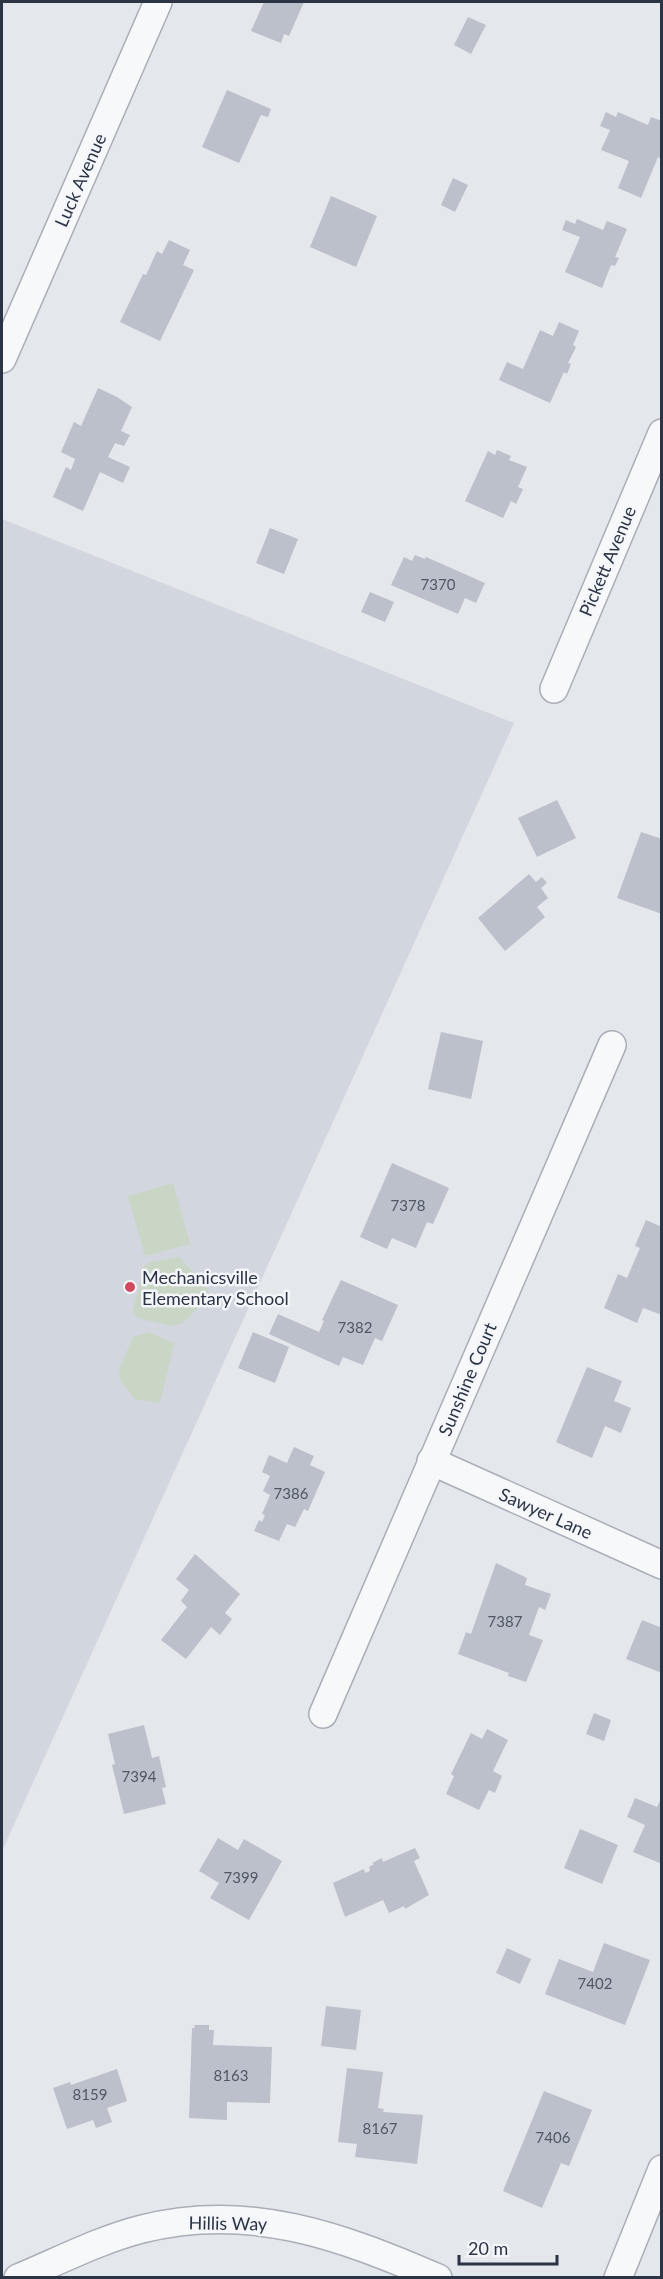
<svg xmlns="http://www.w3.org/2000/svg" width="663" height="2279" font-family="Lato,sans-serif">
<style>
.built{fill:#d2d6de}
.green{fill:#c9d6c5}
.building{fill:#bbc0ca}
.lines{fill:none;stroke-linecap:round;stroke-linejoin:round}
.minor-casing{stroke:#a9aeb7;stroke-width:30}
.minor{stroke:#f7f8fa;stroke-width:27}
.poi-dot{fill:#d1495b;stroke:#f4f6f9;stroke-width:2}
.labels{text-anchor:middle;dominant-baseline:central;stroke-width:5;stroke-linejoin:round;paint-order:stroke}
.number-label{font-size:15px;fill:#4f5766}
.street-label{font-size:18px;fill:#2b3445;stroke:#f4f6f9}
.poi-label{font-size:18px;fill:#2b3445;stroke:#f4f6f9;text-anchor:start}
</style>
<rect width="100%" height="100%" fill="#e4e7ec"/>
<path class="built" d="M2 519 514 723 2 1851Z"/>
<path class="green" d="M173 1183 190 1244 145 1256 128 1196Z
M179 1257 205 1285 209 1293 204 1302 183 1323 171 1326 138 1318 133 1311 144 1266 151 1262Z
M148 1332 174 1343 160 1403 135 1399 121 1382 119 1370 133 1337Z"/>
<path class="building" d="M264 2H304L289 36 284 34 281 43 251 31Z
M468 17 486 25 471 54 454 45Z
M227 90 271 109 268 117 261 115 239 163 202 147Z
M606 112 616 117 618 112 648 125 651 117 662 121V159L658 157 641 198 618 188 629 161 601 150 610 130 600 126Z
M453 178 468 185 455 212 441 205Z
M331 196 377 216 356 267 310 247Z
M577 219 603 230 607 221 627 229 615 257 619 258 615 266 611 265 602 288 565 272 580 237 562 230 566 220 575 224Z
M169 240 190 250 183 265 194 270 160 341 120 322 143 274 146 275 157 251 162 254Z
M559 322 579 331 573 345 576 347 568 363 571 364 567 374 564 372 550 403 499 380 507 362 523 369 540 330 553 336Z
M98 388 117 397 132 407 121 431 130 435 124 446 115 443 108 457 130 467 123 483 100 472 83 511 53 497 66 467 71 470 75 459 61 452 74 422 81 426Z
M497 450 511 456 509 460 527 467 518 487 523 489 516 504 511 501 503 518 465 501 488 451 495 455Z
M270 528 298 539 284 574 256 563Z
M415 555 425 559 426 557 485 583 476 603 465 598 458 614 391 585 404 557 412 561Z
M370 592 394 602 385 622 361 612Z
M557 800 576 838 537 857 518 818Z
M641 832 662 839V914L617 898Z
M529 874 536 882 542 877 547 883 541 888 548 898 537 907 545 917 505 951 478 918Z
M441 1032 483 1041 471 1099 428 1089Z
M392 1163 449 1188 433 1224 427 1222 416 1248 392 1238 387 1249 360 1237Z
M646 1220 662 1227V1315L643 1308 637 1323 604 1308 618 1274 627 1278 640 1248 635 1246Z
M341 1280 398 1305 382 1341 375 1338 363 1365 343 1357 339 1366 269 1334 278 1314 319 1332 324 1321 322 1320Z
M253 1332 289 1347 275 1383 238 1368Z
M587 1367 622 1381 614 1401 631 1408 621 1433 605 1426 592 1458 556 1442Z
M294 1447 314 1456 310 1465 325 1472 308 1511 304 1509 295 1527 287 1524 279 1541 254 1531 259 1520 262 1522 265 1515 262 1514 270 1495 263 1491 270 1476 262 1472 269 1455 287 1463Z
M195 1554 240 1594 225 1613 232 1619 220 1635 211 1627 186 1659 161 1640 187 1607 181 1601 189 1590 176 1579Z
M496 1563 527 1578 525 1585 551 1594 545 1610 539 1607 529 1635 543 1640 526 1682 508 1676 509 1673 458 1654 466 1632 471 1634Z
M642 1620 662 1628V1673L626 1659Z
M594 1713 611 1720 604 1741 586 1734Z
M144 1725 152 1758 159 1756 166 1787 162 1788 166 1804 124 1814 112 1765 115 1764 108 1734Z
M487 1729 508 1740 493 1771 502 1776 495 1793 489 1790 479 1810 446 1794 454 1776 451 1774 471 1733 482 1739Z
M662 1797V1864L633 1852 645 1825 627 1817 635 1798 657 1807Z
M580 1829 618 1845 602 1884 564 1868Z
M218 1838 238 1850 244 1839 282 1861 249 1920 210 1898 219 1883 199 1871Z
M415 1848 420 1858 414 1861 429 1895 405 1909 404 1906 389 1913 383 1900 345 1917 333 1883 364 1869 365 1873 370 1871 369 1867 374 1864 372 1863 382 1858 383 1862Z
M604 1943 650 1960 625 2025 545 1994 559 1959 593 1972Z
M507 1948 531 1959 520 1984 496 1973Z
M326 2006 361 2010 356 2050 321 2046Z
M194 2025H209V2030H214L213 2045 272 2047 270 2103 227 2102V2120L189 2118 192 2028H195Z
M347 2068 383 2072 378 2108 384 2109 383 2112 423 2115 417 2164 355 2157 357 2144 338 2142Z
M117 2069 127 2101 107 2108 112 2122 96 2128 93 2120 67 2129 53 2088 70 2082 71 2085Z
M544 2091 592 2110 569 2166 561 2163 542 2208 503 2191Z"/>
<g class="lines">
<defs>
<path id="minor" d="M2 359 158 2
M554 689 662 433
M431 1461 662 1565
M323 1714 612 1045
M18 2278C59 2261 99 2240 142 2229 249 2202 341 2236 438 2278
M618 2278 662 2169"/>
</defs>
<use href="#minor" class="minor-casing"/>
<use href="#minor" class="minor"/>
</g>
<circle class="poi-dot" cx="130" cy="1287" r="6"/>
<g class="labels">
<g class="number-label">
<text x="438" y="584">7370</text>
<text x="408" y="1205">7378</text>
<text x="355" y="1327">7382</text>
<text x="291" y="1493">7386</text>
<text x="505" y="1621">7387</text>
<text x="139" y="1776">7394</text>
<text x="241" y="1877">7399</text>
<text x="595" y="1983">7402</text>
<text x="231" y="2075">8163</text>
<text x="90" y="2094">8159</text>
<text x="380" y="2128">8167</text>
<text x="553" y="2137">7406</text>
</g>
<g class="street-label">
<text transform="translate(80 180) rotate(-66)">Luck Avenue</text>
<text transform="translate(607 561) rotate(-67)">Pickett Avenue</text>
<text transform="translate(467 1379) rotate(-67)">Sunshine Court</text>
<text transform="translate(546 1513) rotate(24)">Sawyer Lane</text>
<text transform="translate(228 2223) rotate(1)">Hillis Way</text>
</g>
<g class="poi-label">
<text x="142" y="1277">Mechanicsville<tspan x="142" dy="21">Elementary School</tspan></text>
</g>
</g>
<rect width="663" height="2279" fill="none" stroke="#2b3445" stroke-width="6"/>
<path d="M459 2255v9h98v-9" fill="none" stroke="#2b3445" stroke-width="3"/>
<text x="468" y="2255" font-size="18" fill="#2b3445" stroke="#f4f6f9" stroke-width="4.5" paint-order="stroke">20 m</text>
</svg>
